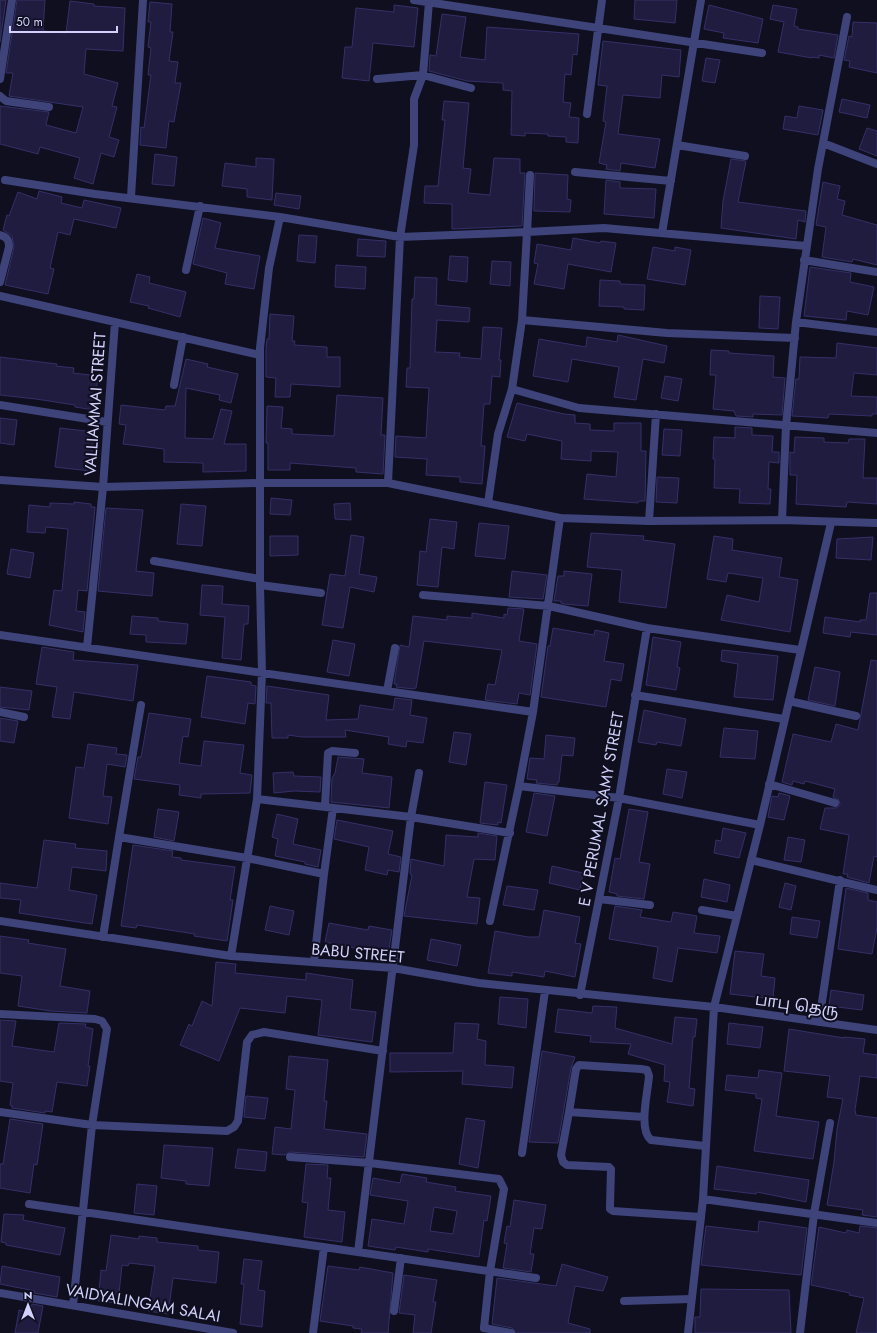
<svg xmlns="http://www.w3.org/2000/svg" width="877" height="1333" font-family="Jost,'Noto Sans Tamil',sans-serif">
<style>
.building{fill:#1f1c3f;stroke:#343068;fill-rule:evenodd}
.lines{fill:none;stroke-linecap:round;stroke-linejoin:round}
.service{stroke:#3e437a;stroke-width:8}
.minor{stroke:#3e437a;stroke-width:8}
.tertiary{stroke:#3e437a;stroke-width:8}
.labels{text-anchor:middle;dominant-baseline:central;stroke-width:4;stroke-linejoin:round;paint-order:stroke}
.street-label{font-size:16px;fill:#d1d1fb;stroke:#0f0f1f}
</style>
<rect width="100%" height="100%" fill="#0f0f1f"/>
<path class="building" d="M0 0H6L0 42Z
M17 0H45L43 31 66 33 70 1 94 4V6L125 8 123 51 86 49 84 74 118 83 112 106 117 107 109 137 119 140 114 157 101 153 93 184 74 178 80 158 40 147 38 154 0 144V106L49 112 46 125 76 133 83 107 9 96 13 73H6Z
M635 0H677L675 23 634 19Z
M150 2 172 4 170 32H173L169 61 178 62 175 83H181L174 122 169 121 166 148 140 145 141 127 144 128 151 75H148L151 48 148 47 151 22H148Z
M394 5 418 8 414 47 373 43 369 81 342 78 345 47H352L356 8 394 12Z
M709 5 763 19 758 43 723 38 724 33 704 29Z
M773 5 797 9 794 26 798 27V29L838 35 834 58 819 55V58L812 57V58L778 52 784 22 770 19Z
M442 14 466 17 460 57 485 60 487 27 579 34 577 55 573 54 571 75 565 74 563 102 571 103 569 117 579 118 578 143 566 142V137L548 136V134L525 133V136L511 135 512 91 503 90V83L467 81 429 71 430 55 436 56Z
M853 22 877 23V73L849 67 850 61 844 60 849 36 852 37Z
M603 41 681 50 679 77 662 75 660 98 623 95 618 134 660 139 655 168 621 163 620 171 606 169 607 165 599 163 606 122 603 121 607 86 598 85Z
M706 58 720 60 715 83 702 81Z
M842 99 870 105 867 118 839 112Z
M444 101 469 103 463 168 471 169 468 193 490 195 494 158 520 159V173H525L522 226 452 229V204L424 203 425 186H438L445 120H442Z
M799 106 823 110 818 135 783 129 785 116 797 118Z
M867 128 877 131V156L859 149Z
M155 154 177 157 174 186 152 184Z
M256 158 274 159 272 200 247 197V189L222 186 225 163 256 167Z
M731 159 746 161 738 202 806 211 805 222 798 220 796 239 721 228 723 201Z
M535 173 568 175 567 199 571 200 570 212 534 211Z
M606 180 620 182V188L656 189 654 218 604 214Z
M823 182 840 186 837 199 845 201 842 215 877 225V265L853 259 852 262 822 257 826 227 816 225Z
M39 191 62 197 61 203 82 208 84 200 121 208 116 228 74 219 70 235 58 232 50 268 54 269 48 294 5 285 14 247 12 236 3 230 7 215 9 216 18 192 37 199Z
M276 193 301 196 299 209 274 205Z
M203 218 221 223 215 248 260 256 254 289 225 284 227 273 193 264Z
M299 235 317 236 315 263 297 261Z
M573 238 600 243 601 241 616 243 611 272 568 264 564 289 534 284 538 264 534 263 537 244 571 250Z
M358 239 386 241 385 257 357 256Z
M653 247 675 251V247L691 250 685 285 647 279Z
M450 256 468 257 467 282 448 280Z
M492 261 511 262 510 286 490 284Z
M336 265 366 267 365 289 335 287Z
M810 267 851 273 850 282 874 287 868 315 847 311 846 320 804 316Z
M137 274 150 277 149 283 186 292 180 317 148 308 149 306 130 302Z
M415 277 437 278 436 305 470 308 469 322 437 320 435 352 460 353 459 357 481 359 483 327 502 328 499 360H501L500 377 492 376 490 404H484L481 446H485L482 484 460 482V477L426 475 427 459 395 457 396 436 426 438 429 388 406 387 407 368H410L412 299H414Z
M600 280 620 281V284L645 285 644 310 624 309V307L599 306Z
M760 296 780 297 778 329 759 328Z
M270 314 294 316 292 341H295L294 345 327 347V357H340V387L291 384 290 397H275L276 378 266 377V348L267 339H269Z
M618 335 667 346 664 363 643 359 636 400 614 397 619 367 572 359 568 382 533 376 539 339 586 347 587 337 617 342Z
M837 343 877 348V375L854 373 851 396 877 397V414H872V416L829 414 828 418 792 416 796 379H799L800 357 836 358Z
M711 350 729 351V353L774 356 773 377 785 378 782 415 753 414V417L736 416 734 411 713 409 716 375H710Z
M0 357 57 364 56 366 74 368 73 373 98 376 94 410 75 407V405L36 399 0 395Z
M186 359 208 364 207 367 238 374 231 403 219 400 220 395 186 388 185 438 213 439 221 409 232 411 224 444H246V471L203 472V463L164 462V449L123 444 126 425 119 424 121 405 165 410 166 406H175Z
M665 376 682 379 678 401 661 398Z
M337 395 383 398 381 435H385L383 474 356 472V468L290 463V470H268V443H266L267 406 283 407 281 428 292 429V434L334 436Z
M517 403 564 414 575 415V423L590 424V430L614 431V423H641V451H646L645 501H639L638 503 584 499 587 474 616 477 618 452 591 451V461L561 459 562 441 527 434 525 441 507 437Z
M0 418 17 420 14 445 0 443Z
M735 427 752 428V435L773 436 772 452H779V463L769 462 768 489H771L770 504 739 503 740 489 714 488 715 459H713L714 437 735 438Z
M60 428 94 432 90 471 55 467Z
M664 429 682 430 680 456 662 455Z
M795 437 824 438V442L848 443 849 439H865L863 478H877V504L847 502 846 507 796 504 797 475H790V452L794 453Z
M657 477 679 478 677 503 656 502Z
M271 498 292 500 290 515 270 514Z
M74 502 91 504V507H95L87 591 78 590 76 611 85 612 83 632 49 625 54 590 62 591 68 529 46 527 45 533 27 532 29 505 50 507V503L74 504Z
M350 503 351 520 335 519 334 504Z
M181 504 206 506 202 546 177 544Z
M106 508 143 510 136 571 154 573 152 596 98 591Z
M430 519 457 522 454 549 442 547 438 587 417 585 420 551 426 552Z
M479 523 509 526 505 559 475 556Z
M591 533 644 536 643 540 675 544 666 608 619 602 622 570 587 567Z
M351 535 364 537 359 574 377 577 374 592 350 587 343 628 322 625 330 574 345 576Z
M270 536H298V555L270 556Z
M714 536 733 539 732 550 782 558 779 577 798 580 790 632 721 620 727 595 759 602 763 578 728 573 726 582 707 579Z
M873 537 871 560 836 558 837 539Z
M11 549 34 553 30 578 7 574Z
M512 571 547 575 543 599 509 597Z
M564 571 592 574 588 606 564 604 561 603V601H554L558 576H564Z
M202 585 223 586 222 604 249 606 248 624H244L241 660 222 658 225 617 200 615Z
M870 593H877V635L851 632 850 637 823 633 825 617 860 622V620H866Z
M508 608 524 609 519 641 537 644 530 695 519 693 517 704 485 700 488 684 495 685 502 650 424 641 416 688 414 689 396 687 397 684H394L400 645 409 647 413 616 447 620V616L472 618V613L504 618V614L507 615Z
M132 616 158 618V621L188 624 186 644 146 642V635L130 634Z
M553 628 594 635 595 630 609 633 604 661 624 664 621 681 611 679 606 707 541 697 548 646H550Z
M653 637 681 642 677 667 680 668 676 690 646 685Z
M333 640 355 644 349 676 327 672Z
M42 647 74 652 73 660 138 665 133 701 74 692 70 719 52 717 57 687 36 684Z
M722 650 778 656 773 700 734 697 738 664 721 661Z
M871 660 877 661V857L874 856 869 883 847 877 848 874H843L849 835 820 829 825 808H836L840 805 839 800 833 797 835 789 805 781 804 784 793 781 792 785 782 782 793 734 831 742 836 724 858 730Z
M815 667 840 672 835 706 808 700Z
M207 676 251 682V685L256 686 255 704 248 703 245 724 201 717Z
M267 686 329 695 326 720 358 719 360 705 393 710 395 698 412 700 410 715 427 718 423 743 407 741 406 747 388 744 389 737 345 730 346 737H302L288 735V738H272L271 703H266Z
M0 687 32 691 29 710 0 707Z
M644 710 686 719 681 746 657 742 656 745 638 742Z
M149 713 191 719 188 737 183 736 179 763 201 766 204 741 244 745 240 773 252 775 250 793 201 794V798L179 795 180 785 134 779 138 757H141Z
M0 718 18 721 14 743 0 741Z
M724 728 758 731 755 759 720 757Z
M454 732 471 734 466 765 449 762Z
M546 735 575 738 573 756 562 755 559 782H558L557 785 536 783 537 780 527 779 530 758 544 759Z
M88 744 117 748 116 754 127 755 125 767 107 764 103 796 112 797 108 824 69 818 76 767 84 768Z
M338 757 364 759 362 773 392 777 389 808 331 802 332 778 335 773Z
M667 769 687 772 682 798 663 794Z
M293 772 294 776 321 777 320 792 294 791 274 793 273 773Z
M485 782 507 785 501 823 498 822V825L480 823Z
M534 793 555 796 547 836 526 832Z
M779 793 790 796 784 820 768 817 772 796 778 797Z
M158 809 179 812 174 841 154 837Z
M629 809 648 812 639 862 650 864 644 899 617 896V894L609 892 615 858 620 859Z
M277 814 298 819 293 844 321 850 318 867 305 864V862L275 856 278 839 272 837Z
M337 820 393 831 388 854 401 857 399 872 388 870 387 875 365 870 369 847 334 839Z
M723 828 746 833 739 858 714 853 716 840 721 841Z
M478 833 497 836 495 860 474 859 467 897 480 898 477 924 404 916 412 875 410 874 411 859 444 866 446 835 478 837Z
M788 837 805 840 801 862 784 860Z
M44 840 76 844 75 848 107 851 106 871 72 867 69 890 97 895 92 924 19 913 21 900 0 898V883L37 888Z
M133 845 173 851 172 857 181 858V860L235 867 230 900H233L227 941 194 936 195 934 137 925 136 928 121 926Z
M552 866 583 873 580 890 549 883Z
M704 879 730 885 727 902 701 897Z
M785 883 796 886 791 910 779 907Z
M507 886 538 890 534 910 503 905Z
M846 888 868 893V900L877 902V928L872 954 838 949Z
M270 906 294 911 289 935 265 930Z
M615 906 642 910 640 917 671 922 673 912 697 916 694 933 720 936 717 953 678 948 672 982 653 978 658 947 609 939Z
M544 910 580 917 575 943 581 944 575 977 545 971 544 977 512 972V976L488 973 495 931 528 937H539Z
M792 917 820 921 817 938 790 934Z
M329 923 368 930 369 926 392 930 388 955 325 942Z
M0 936 29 940 28 943 66 949 60 986 90 991 87 1013 51 1011 18 1006 22 976 0 973Z
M431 939 461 945 457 966 427 960Z
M735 951 764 954 761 976 775 978 773 999 730 994Z
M216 962 236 964 235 973 306 980V973L353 980 350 1009 376 1012 372 1042 318 1035 322 1000 287 996 285 1013 240 1008 219 1061 180 1045 189 1024 192 1026 202 1001 212 1006Z
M831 990 864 995 862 1010 829 1006Z
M500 997 528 999 526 1028 498 1024Z
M593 1006 617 1007 615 1028 672 1044 675 1017 697 1019 695 1037H693L689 1088 695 1089 693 1106 667 1102 670 1082 664 1081 665 1065 628 1054 631 1044 590 1042 591 1036 555 1032 558 1009 592 1013Z
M0 1020 16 1021 12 1046 54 1052 59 1023 86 1024 85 1027 93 1029 88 1066H90L87 1086 57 1082 52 1112 45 1111V1113L12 1108V1106L10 1105 13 1083 0 1081Z
M455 1023 479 1024 477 1039 486 1041 485 1065 514 1067 512 1088 462 1084 463 1071 390 1072V1053H453Z
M729 1023 763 1027 760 1048 727 1044Z
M789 1029 844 1038V1037L865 1039 863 1053 877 1055V1078L860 1076 855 1110 856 1115 877 1118V1217L862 1215 863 1210 827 1205 834 1162 837 1129 843 1099 827 1097 830 1076 784 1071Z
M542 1051 575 1057 571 1068 558 1143 529 1142Z
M289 1056 328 1060 324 1101H327L324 1129 367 1134 364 1157 290 1152 285 1155 272 1154 275 1127 291 1129 295 1090 286 1089Z
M759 1070 782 1073 776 1116 819 1122 813 1159 754 1151 762 1099 756 1098V1094L725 1090 727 1075 758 1078Z
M246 1096 268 1098 265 1119 244 1117Z
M466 1118 485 1121 478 1168 459 1164Z
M10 1119 43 1124 37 1165 34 1164 30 1193 0 1188V1164H3Z
M164 1145 213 1148 209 1186 186 1184V1181L161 1178Z
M238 1149 267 1152 265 1171 235 1168Z
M306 1164 328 1165 327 1178H331L328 1210 345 1212 342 1242 304 1237 308 1203 302 1202Z
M717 1166 809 1180 806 1202 757 1192 756 1194 714 1189Z
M402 1174 427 1178 426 1182 456 1187 455 1191 491 1196 487 1221 484 1220 479 1257 428 1249V1252L396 1247 395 1250 368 1246 372 1219 404 1224 408 1201 370 1195 373 1178 400 1183ZM434 1207 457 1211 453 1234 430 1231Z
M137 1184 157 1186 154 1215 134 1213Z
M514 1200 546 1205 542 1229 534 1228 530 1254H534L531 1272 503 1268 507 1244 504 1243 507 1226 510 1227Z
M4 1214 24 1215 23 1220 65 1228 60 1255 6 1245V1243L1 1242Z
M759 1221 807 1228 801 1275 701 1265 706 1226 758 1232Z
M860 1226 877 1228V1333H856L864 1298 849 1295 850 1293 811 1285 819 1227 846 1233 847 1230 859 1233Z
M111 1235 139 1239V1236L157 1238V1242L198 1246V1250L219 1252 216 1283 173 1278 168 1314 148 1311 155 1266 129 1263 128 1266 122 1265 118 1303 98 1301 101 1270 106 1271Z
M244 1259 262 1261 258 1290 265 1291 262 1327 240 1324 244 1284H241Z
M562 1264 608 1277 603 1291 575 1286 568 1323 590 1329V1333H516L512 1328 492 1324 497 1278 556 1286Z
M2 1266 60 1277 57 1297 34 1293 35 1291 0 1284Z
M328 1266 359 1270 360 1267 393 1273 388 1333H361L362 1329 353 1328V1326L320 1321Z
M404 1275 437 1280 433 1302H436L431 1333H413L415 1315 399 1313Z
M701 1289 789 1290 791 1333H695V1317H700Z
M32 1304 43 1306 38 1333H15L19 1310 30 1313Z"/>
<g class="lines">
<path class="service" d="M0 235C7 237 9 240 9 247L0 282
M260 585 321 593
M569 1112 576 1069 579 1065 641 1069 647 1070 649 1076C648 1092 638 1130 651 1140L705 1146
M644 1117 569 1112 561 1155 563 1162 567 1165 609 1167 611 1169 610 1205V1209L613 1211 701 1217
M522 1153 537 1047
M624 1301 691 1299
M484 1328 511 1333"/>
<path class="minor" d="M414 0 762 53
M0 79 12 0
M377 79 423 75 471 88
M0 96 6 101 49 107
M587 114 602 0
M823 143 877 164
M677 145 745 156
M575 172 671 181
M5 180 95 194 280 217 269 268 260 348V585L262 673 257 799 231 956
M131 197 143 0
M280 217 400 237 527 232 530 175
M662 233 701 0
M804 260 877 272
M186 270 200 206
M0 296 260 355
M522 320 667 333 795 338
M796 322 877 332
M174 385 183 337
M512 389 579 408 877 433
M0 405 107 422
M388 483 400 237 414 145V99L423 75 429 2
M488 503 498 434 512 389 522 320 527 232 604 228 806 246
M782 520 786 426 796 322 818 169 847 17
M649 521 656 414
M154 561 260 579
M423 595 549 606 647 628 800 650
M0 635 533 712
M87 647 103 487 115 322
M387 691 395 648
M635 695 784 719
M789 701 856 716
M0 712 24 717
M769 784 835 803
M519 786 533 712 560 518
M257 799 411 817 510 833
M325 806 328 753 332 751 355 753
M119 837 141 705
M751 860 877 890
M324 874 333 808
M599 899 650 905
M702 910 737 916
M0 921 231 956 393 968 479 983 714 1007 877 1030
M490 921 519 786 619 798 760 825
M103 937 119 837 247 858 324 874 314 962
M580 995 619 798 647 628
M0 1014 95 1019 102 1021 107 1029 92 1125 73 1305
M819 1022 840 880
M537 1047 545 991
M0 1112 92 1125 227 1131 234 1127 238 1121 247 1042 252 1035 264 1032 383 1051
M290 1157 370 1163 499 1179 504 1189 490 1271 484 1328
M703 1199 877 1223
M29 1204 536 1278
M358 1252 411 817 419 773
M0 1293 233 1333
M394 1311 401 1258
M313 1333 324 1247
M688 1333 703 1199 714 1007 760 825 831 523
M800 1333 814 1214 830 1123"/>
<path class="tertiary" d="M0 480 103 487 260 483H388L560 518 649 521 782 520 877 523"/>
</g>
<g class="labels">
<g class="street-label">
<text transform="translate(95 404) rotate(-86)">VALLIAMMAI STREET</text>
<text transform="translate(601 809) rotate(-80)">E V PERUMAL SAMY STREET</text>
<text transform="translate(358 953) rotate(5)">BABU STREET</text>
<text transform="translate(797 1005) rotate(8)">பாபு தெரு</text>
<text transform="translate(143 1303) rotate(10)">VAIDYALINGAM SALAI</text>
</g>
</g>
<g transform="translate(28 1305)" stroke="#0f0f1f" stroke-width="3" paint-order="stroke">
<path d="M0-3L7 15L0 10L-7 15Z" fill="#d1d1fb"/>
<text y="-6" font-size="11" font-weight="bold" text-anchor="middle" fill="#d1d1fb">N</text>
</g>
<path d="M10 26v6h107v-6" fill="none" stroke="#d1d1fb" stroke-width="2"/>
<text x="16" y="26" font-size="12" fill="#d1d1fb" stroke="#0f0f1f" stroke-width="3" paint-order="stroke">50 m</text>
</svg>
